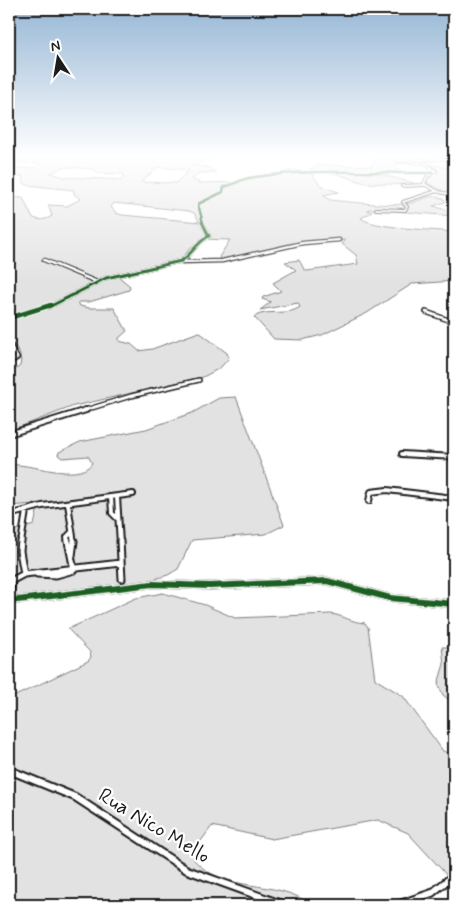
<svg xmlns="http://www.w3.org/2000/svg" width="463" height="914" font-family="Mynerve,sans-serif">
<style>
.green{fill:#e2e2e2;stroke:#7f7f7f;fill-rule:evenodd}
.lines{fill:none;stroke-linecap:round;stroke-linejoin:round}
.minor-far5-casing{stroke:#1c1c1c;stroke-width:4}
.minor-far4-casing{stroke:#1c1c1c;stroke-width:5}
.minor-far3-casing{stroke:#1c1c1c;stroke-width:6}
.minor-far2-casing{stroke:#1c1c1c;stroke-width:8}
.minor-far1-casing{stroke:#1c1c1c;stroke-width:9}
.minor-casing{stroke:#1c1c1c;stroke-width:10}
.minor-far5{stroke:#fff;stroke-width:2}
.minor-far4{stroke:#fff;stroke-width:2.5}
.minor-far3{stroke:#fff;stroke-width:3}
.minor-far2{stroke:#fff;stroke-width:4}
.minor-far1{stroke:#fff;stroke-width:5}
.minor{stroke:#fff;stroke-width:6}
.cycleway-far3-casing{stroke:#fff;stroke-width:4.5}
.cycleway-far2-casing{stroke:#fff;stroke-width:5}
.cycleway-far1-casing{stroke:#fff;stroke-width:7}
.cycleway-casing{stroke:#fff;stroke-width:9}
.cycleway-far3{stroke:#1b5e20;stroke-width:2.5}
.cycleway-far2{stroke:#1b5e20;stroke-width:3}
.cycleway-far1{stroke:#1b5e20;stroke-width:4.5}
.cycleway{stroke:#1b5e20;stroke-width:6}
.labels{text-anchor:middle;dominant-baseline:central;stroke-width:4.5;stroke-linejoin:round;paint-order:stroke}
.near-street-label{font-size:21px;fill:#1c1c1c;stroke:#fff}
</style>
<rect width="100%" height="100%" fill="#fff"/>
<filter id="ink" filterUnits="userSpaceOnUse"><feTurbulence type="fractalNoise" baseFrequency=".02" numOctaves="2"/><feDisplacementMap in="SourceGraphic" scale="10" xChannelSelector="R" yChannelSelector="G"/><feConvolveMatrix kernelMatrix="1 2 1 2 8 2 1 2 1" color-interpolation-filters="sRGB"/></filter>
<g filter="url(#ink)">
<path class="green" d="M9 156H218L191 166 208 167 216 172 199 173 192 179 200 183 242 182 291 170 308 171 318 165 372 166 375 158 385 156H454L449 160 424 161 422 165 396 163 397 170 411 172 379 174 414 183 411 185 365 183 337 174 311 173 321 186 339 192 323 195 330 200C349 202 396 207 412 203 423 200 433 192 445 200V202L433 206 454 212V216L370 209 367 210 372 212 361 218C371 228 436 230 454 232V281L412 284 367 313 322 335 302 340 274 339 254 317C267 308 287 317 300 307L298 303 260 310 271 302 262 299 263 297 281 291 273 283 296 270 285 262 299 260 304 269 307 271 358 264 356 255 342 244 346 240 301 243 220 260 219 257 230 240 204 239 191 247 182 258 169 265 118 276 130 286 129 290 89 302H78L80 306 89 308H114L127 331 119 338V341L131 344 139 351 152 349 199 332 227 353 229 358 220 368 203 377 74 406 9 431V374L20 366C23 355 17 347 9 340V197L23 198 32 217C39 221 46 220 52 216L48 205 67 206 81 199 74 194V190L27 185 24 183 22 176H9V168H36L43 163H20L9 165ZM63 167 93 169 97 173 123 174 124 177 122 180 64 177 51 173ZM158 167 189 170 176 183 141 182ZM114 203 189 211 194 213 200 222 122 215 116 213 111 207Z
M431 164 454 170V194H448L427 183V175L436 171Z
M236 397 284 525 266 534 192 540 178 569 168 575 128 587 75 596 38 600 9 598V532L34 525 37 512 35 504 9 506V496L13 493 9 486V465C29 462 79 484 92 463L88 456 62 458 58 455 59 452 80 442 146 429 192 413 219 398Z
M163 593 205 605 235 618 331 614C345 616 350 622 365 623L368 627 375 679 403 696 443 751 454 756V883L408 833 378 820 272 839 212 826 195 849 194 860C226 895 274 877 312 905H24L9 896V699L88 661 91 657 90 652 68 629 136 598Z
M442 647H454V704L443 695 438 684 444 664Z"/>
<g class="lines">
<defs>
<path id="minor-far5" d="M392 156 395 160 402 161 454 158
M437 157H452
M424 162 436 171 427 177 424 184 439 192 454 195
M402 186 424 185
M376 209 405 210 407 207 403 202 437 191
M203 223 198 204 223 192 224 187C232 185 243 179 249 178 309 168 373 173 434 173"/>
<path id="minor-far4" d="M44 260 97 282
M180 262 222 261 303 243 339 240
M49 307 106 278 181 261C192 254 196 243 209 236L202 222"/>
<path id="minor-far3" d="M426 312 454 322
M9 318 51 305
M9 343 17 358 9 362
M82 411 131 396 199 380"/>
<path id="minor-far2" d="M9 434 86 410
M402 454 454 457
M111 497 112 513 117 518
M117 497 120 543
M369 501 371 492 387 490 454 498
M68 504 74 543
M9 515 42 506 133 494
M21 543 26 511
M68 543 67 537 72 532"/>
<path id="minor-far1" d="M21 541 20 551 24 574
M68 541 74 570
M120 541 122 579
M72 556 74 541
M37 574 56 575 74 570
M12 580 9 601 152 584 210 586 327 581 390 598 454 604
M9 582 24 574 121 563
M453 604 454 587"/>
<path id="minor" d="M9 770 75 797 187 870 284 905
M397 905 432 893 454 875"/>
</defs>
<use href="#minor-far5" class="minor-far5-casing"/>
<use href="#minor-far4" class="minor-far4-casing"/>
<use href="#minor-far3" class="minor-far3-casing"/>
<use href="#minor-far2" class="minor-far2-casing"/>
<use href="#minor-far1" class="minor-far1-casing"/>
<use href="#minor" class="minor-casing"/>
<use href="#minor-far5" class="minor-far5"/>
<use href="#minor-far4" class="minor-far4"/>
<use href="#minor-far3" class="minor-far3"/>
<use href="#minor-far2" class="minor-far2"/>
<use href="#minor-far1" class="minor-far1"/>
<use href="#minor" class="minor"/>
<defs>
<path id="cycleway-far3" d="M203 223 198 204 223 192 224 187C232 185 243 179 249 178 309 168 373 173 434 173"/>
<path id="cycleway-far2" d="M49 307 106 278 181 261C192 254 196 243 209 236L202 222"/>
<path id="cycleway-far1" d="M9 318 51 305"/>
<path id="cycleway" d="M9 601 152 584 210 586 327 581 390 598 454 604"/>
</defs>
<use href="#cycleway-far3" class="cycleway-far3-casing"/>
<use href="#cycleway-far2" class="cycleway-far2-casing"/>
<use href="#cycleway-far1" class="cycleway-far1-casing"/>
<use href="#cycleway" class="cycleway-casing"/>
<use href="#cycleway-far3" class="cycleway-far3"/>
<use href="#cycleway-far2" class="cycleway-far2"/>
<use href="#cycleway-far1" class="cycleway-far1"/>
<use href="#cycleway" class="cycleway"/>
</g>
</g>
<linearGradient id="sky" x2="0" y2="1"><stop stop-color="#95b6d5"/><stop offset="0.55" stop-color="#fff"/><stop offset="1" stop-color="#fff" stop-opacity="0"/></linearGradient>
<rect width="463" height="284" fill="url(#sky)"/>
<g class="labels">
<g class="near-street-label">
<text transform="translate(154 826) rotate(31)">Rua Nico Mello</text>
</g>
</g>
<rect width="463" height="914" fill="none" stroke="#fff" stroke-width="30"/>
<rect x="15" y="15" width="433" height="884" fill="none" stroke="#1c1c1c" stroke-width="2" filter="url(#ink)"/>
<g transform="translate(58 58) rotate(348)" stroke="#ffffff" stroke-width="4" paint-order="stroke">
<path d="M0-4L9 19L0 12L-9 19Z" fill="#1c1c1c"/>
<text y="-8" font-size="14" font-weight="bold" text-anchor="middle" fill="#1c1c1c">N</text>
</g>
</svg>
